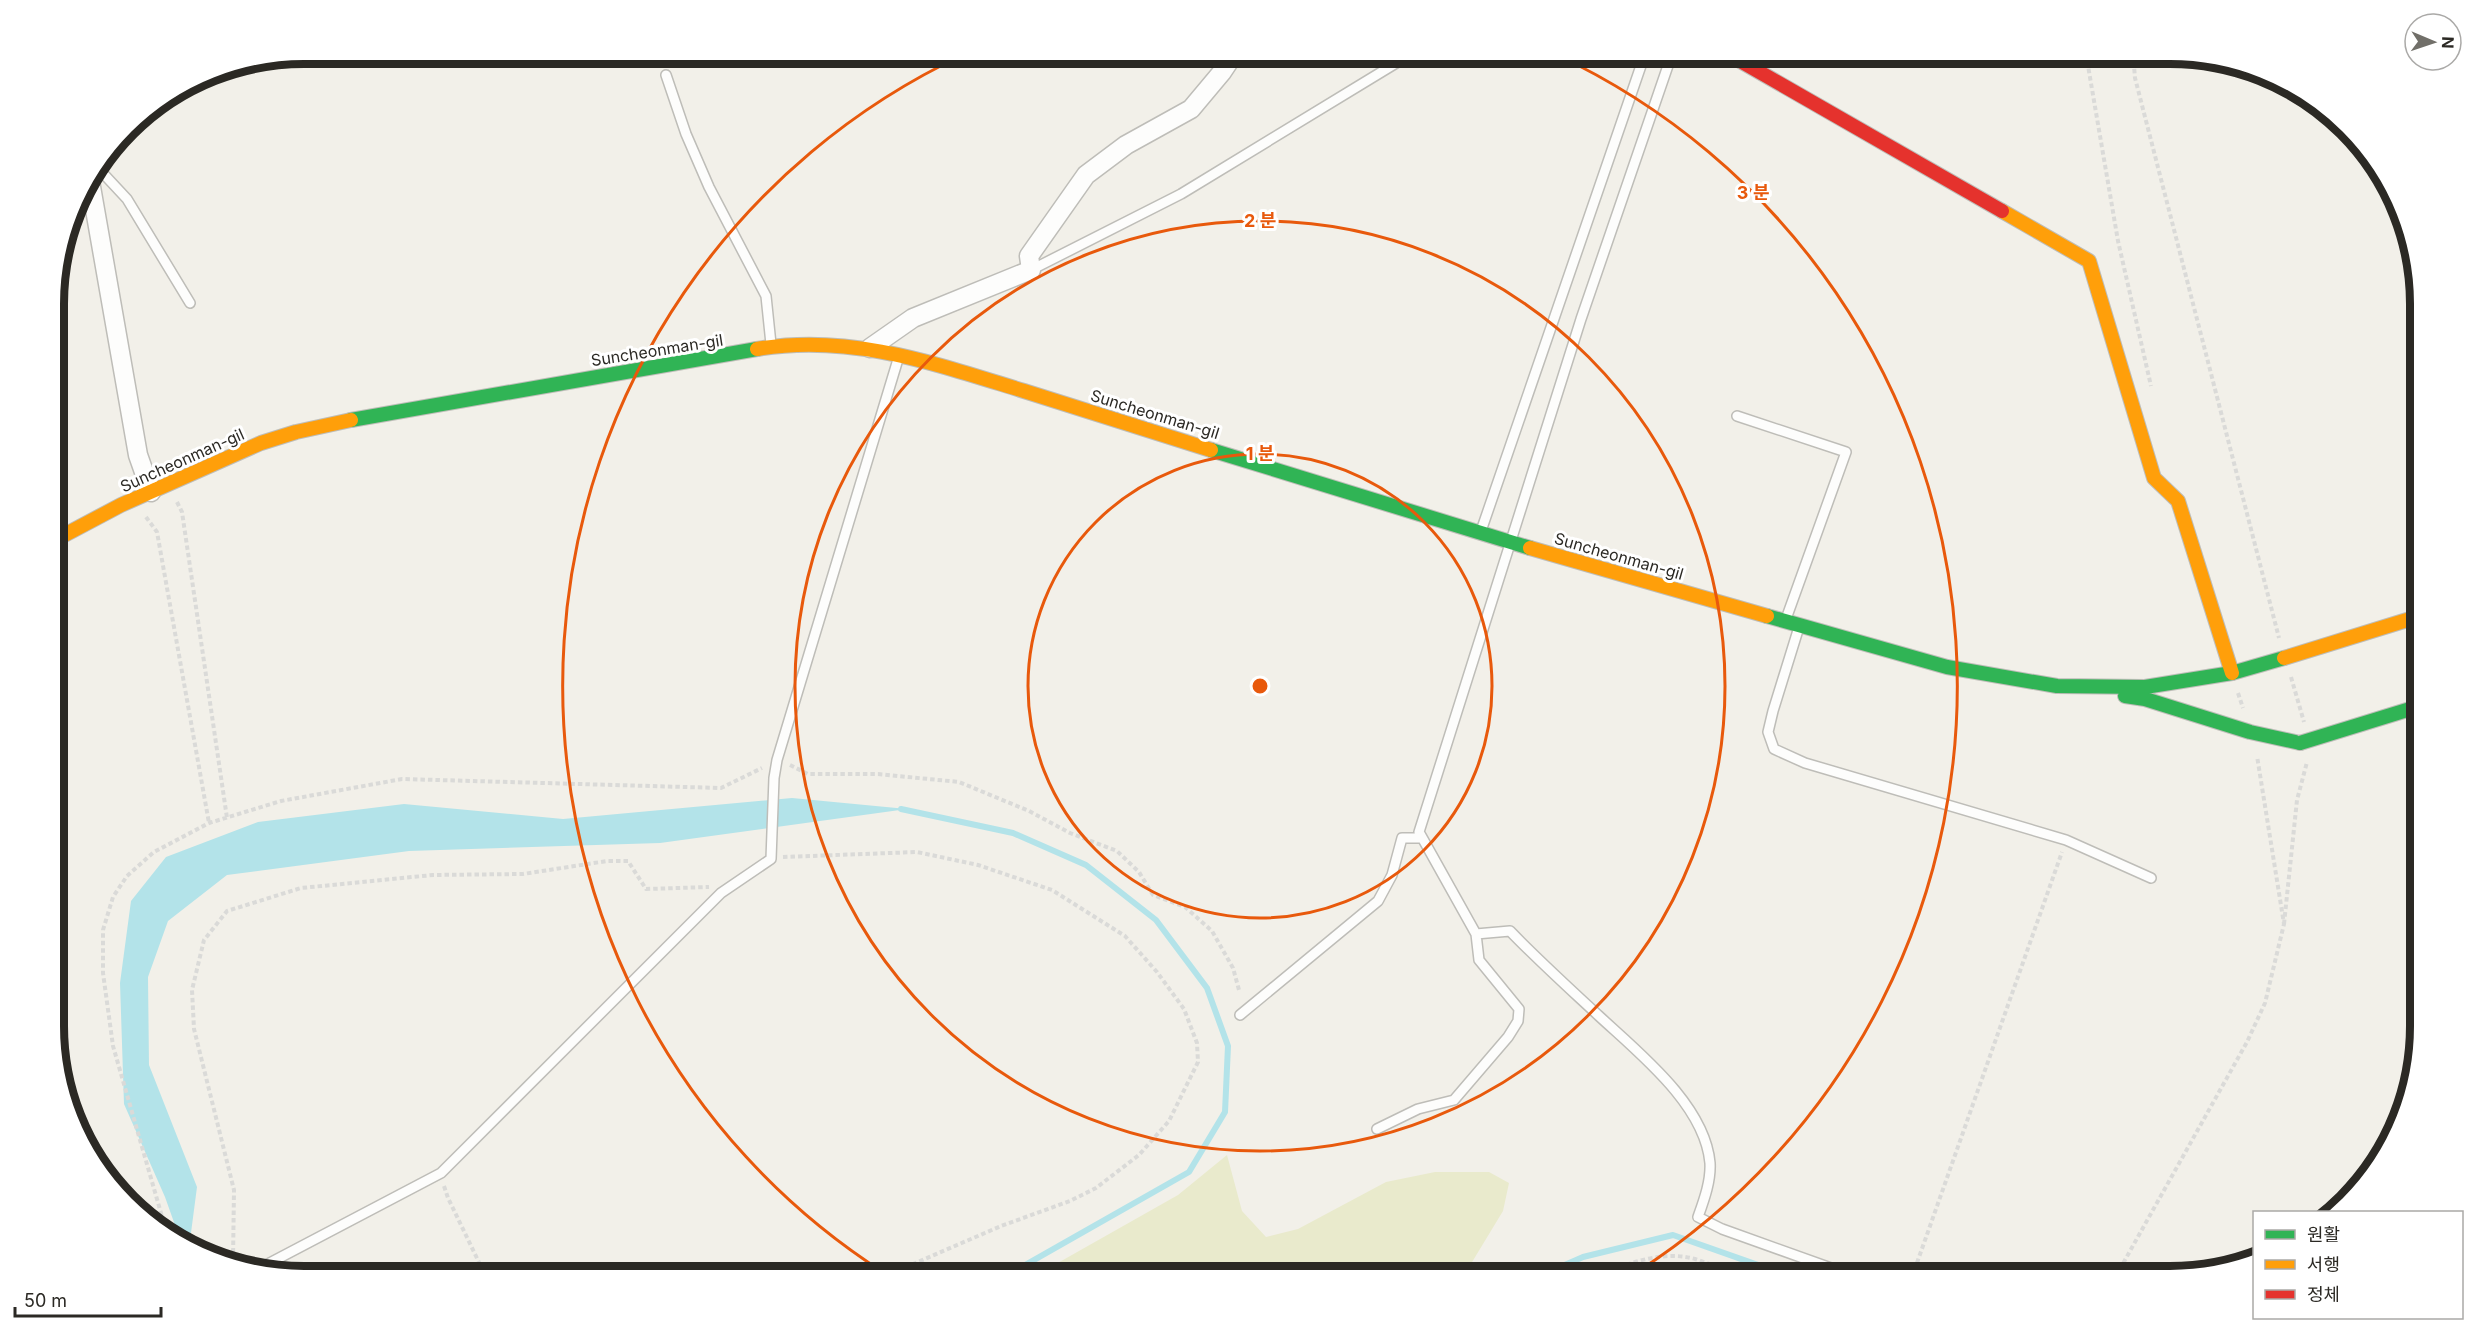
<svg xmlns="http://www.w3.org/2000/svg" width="2475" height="1331" font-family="Inter,'Noto Sans KR',sans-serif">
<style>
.green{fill:#e9eacc}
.water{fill:#b3e3e9}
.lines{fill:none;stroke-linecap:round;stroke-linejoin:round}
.stream{stroke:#b3e3e9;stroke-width:6}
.lane-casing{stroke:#bebdb8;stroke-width:12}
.street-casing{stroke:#bebdb8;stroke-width:21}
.fast-casing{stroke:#bebdb8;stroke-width:16}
.slow-casing{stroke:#bebdb8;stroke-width:16}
.jam-casing{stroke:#bebdb8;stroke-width:16}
.path{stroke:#dadad8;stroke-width:4;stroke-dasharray:4.5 3;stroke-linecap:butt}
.lane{stroke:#fdfdfc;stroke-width:9}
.street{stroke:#fdfdfc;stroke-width:18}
.fast{stroke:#30b455;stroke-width:14}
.slow{stroke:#ff9f0a;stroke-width:14}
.jam{stroke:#e5322d;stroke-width:14}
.fast-bridge-casing{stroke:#bebdb8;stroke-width:16;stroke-linecap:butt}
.slow-bridge-casing{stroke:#bebdb8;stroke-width:16;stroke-linecap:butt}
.fast-bridge{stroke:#30b455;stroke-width:14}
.slow-bridge{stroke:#ff9f0a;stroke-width:14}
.ring{fill:none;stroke:#e8590c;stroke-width:3}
.labels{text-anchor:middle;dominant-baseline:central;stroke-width:6;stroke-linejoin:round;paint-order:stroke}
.street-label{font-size:16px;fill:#2b2924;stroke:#fff}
.rim{fill:none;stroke:#2b2924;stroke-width:8}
.centre{fill:#e8590c;stroke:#fff;stroke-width:3}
.ring-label{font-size:18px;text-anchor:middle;font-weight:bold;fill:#e8590c;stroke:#fff;stroke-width:6;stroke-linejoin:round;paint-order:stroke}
</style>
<rect width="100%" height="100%" fill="#f2f0e9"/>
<path class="green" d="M1227 1155 1242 1211 1266 1237 1298 1229 1386 1182 1435 1172H1489L1509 1183 1503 1211 1463 1277H1033L1178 1195Z"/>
<path class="water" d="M792 798 907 809 660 843 409 851 227 875 168 921 148 977 149 1065 197 1187 189 1248 181 1242 165 1197 124 1104 120 983 131 901 166 857 258 822 404 804 563 819Z"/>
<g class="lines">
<path class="stream" d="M901 809 1013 833 1086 865 1156 920 1207 988 1228 1046 1225 1112 1189 1172 1004 1277
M1537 1277 1583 1257 1673 1235 1792 1277"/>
<defs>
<path id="lane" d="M1672 54 1581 319 1419 832 1476 934 1510 931C1539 961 1569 988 1599 1016 1639 1053 1705 1105 1710 1163 1711 1181 1704 1200 1698 1217L1722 1229 1856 1277
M666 75 686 134 709 187 766 296 771 344
M99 169 127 199 190 303
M1031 270 1181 194 1411 54
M1737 416 1846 452 1786 619
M1481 531 1645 54
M1799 627 1773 711 1768 732 1774 749 1805 763 2066 840 2151 878
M1240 1015 1378 901 1392 875 1402 838H1422
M1377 1129 1418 1109 1454 1100 1508 1037 1518 1021 1519 1009 1479 960 1476 934
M262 1267 441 1173 721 893 771 859 774 778 777 760 899 356"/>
<path id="street" d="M90 181 138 455 151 492
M870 348 913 318 1031 270 1029 256 1086 175 1126 145 1191 109 1222 72 1230 60 1229 54"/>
<path id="fast" d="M351 420 757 349
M1211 450 1530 548
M1767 616 1947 667 2057 686 2145 687 2232 673 2284 658
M2125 696 2145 699 2250 732 2300 743"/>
<path id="slow" d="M2002 211 2089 261 2154 478 2178 501 2232 673
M757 349C850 333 936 364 1024 391 1086 411 1149 430 1211 450
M55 540 121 505 261 443 296 432 351 420
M1530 548 1767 616"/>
<path id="jam" d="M1728 54 2002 211"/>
</defs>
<use href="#lane" class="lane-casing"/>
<use href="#street" class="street-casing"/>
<use href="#fast" class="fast-casing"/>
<use href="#slow" class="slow-casing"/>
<use href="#jam" class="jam-casing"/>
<path class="path" d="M2086 54 2118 241 2151 386
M2133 54 2135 78 2279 638
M177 502 182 512 227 818
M146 517 157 532 209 823
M2291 677 2304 722
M2238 693 2243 708
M2409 733H2420
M790 765 808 774H878L959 782 1029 811 1070 833 1117 851 1139 872 1153 895 1185 907 1212 931 1233 968 1239 990
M783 857 917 852 978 865 1052 890 1125 936 1157 972 1184 1009 1197 1043 1198 1062 1169 1121 1139 1155 1096 1188 1070 1201 1001 1226 904 1268 897 1277
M2284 924 2297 800 2307 762
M444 1186 448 1198 486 1277
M162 1230 163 1220 113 1046 103 973V930L113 897 127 876 154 852 209 823 281 801 402 779 721 788 762 768
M233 1260 234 1190 194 1029 192 990 204 940 227 911 301 888 433 875 523 874 607 861H628L646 889 709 887
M2116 1276 2247 1042 2265 1003 2284 924 2257 756
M1591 1277C1624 1266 1660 1249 1695 1259 1711 1264 1727 1271 1743 1277
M1912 1277 2062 852"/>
<use href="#lane" class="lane"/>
<use href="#street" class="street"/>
<use href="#fast" class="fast"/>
<use href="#slow" class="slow"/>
<use href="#jam" class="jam"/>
<defs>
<path id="fast-bridge" d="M2300 743 2420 706"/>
<path id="slow-bridge" d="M2284 658 2420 616"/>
</defs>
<use href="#fast-bridge" class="fast-bridge-casing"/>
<use href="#slow-bridge" class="slow-bridge-casing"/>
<use href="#fast-bridge" class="fast-bridge"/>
<use href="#slow-bridge" class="slow-bridge"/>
</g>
<g class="ring">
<circle cx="1260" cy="686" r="232"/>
<circle cx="1260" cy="686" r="465"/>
<path d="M886 1274A697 697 0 0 1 965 54M1555 54A697 697 0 0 1 1634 1274"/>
</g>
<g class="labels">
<g class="street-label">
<text transform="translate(657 350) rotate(-9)">Suncheonman-gil</text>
<text transform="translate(1155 414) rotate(17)">Suncheonman-gil</text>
<text transform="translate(182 460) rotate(-24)">Suncheonman-gil</text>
<text transform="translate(1619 556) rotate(16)">Suncheonman-gil</text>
</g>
</g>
<path d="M0 0H2475V1331H0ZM304 64H2170A240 240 0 0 1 2410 304V1026A240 240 0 0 1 2170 1266H304A240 240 0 0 1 64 1026V304A240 240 0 0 1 304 64Z" fill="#fff" fill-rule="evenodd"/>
<path class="rim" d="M304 64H2170A240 240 0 0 1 2410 304V1026A240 240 0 0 1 2170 1266H304A240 240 0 0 1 64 1026V304A240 240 0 0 1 304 64Z"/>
<circle cx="1260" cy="686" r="9" class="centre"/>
<g class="ring-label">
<text x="1753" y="199">3 분</text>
<text x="1260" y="227">2 분</text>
<text x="1260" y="460">1 분</text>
</g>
<rect x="2253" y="1211" width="210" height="108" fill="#ffffff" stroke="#aaa9a7" stroke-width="1.5"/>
<rect x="2265" y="1230" width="30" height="9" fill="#30b455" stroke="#aaa9a7" stroke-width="1.5"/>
<text x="2307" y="1241" font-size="18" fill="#2b2924">원활</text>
<rect x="2265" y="1260" width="30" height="9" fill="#ff9f0a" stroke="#aaa9a7" stroke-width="1.5"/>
<text x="2307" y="1271" font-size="18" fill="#2b2924">서행</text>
<rect x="2265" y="1290" width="30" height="9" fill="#e5322d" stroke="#aaa9a7" stroke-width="1.5"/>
<text x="2307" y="1301" font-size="18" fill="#2b2924">정체</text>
<g transform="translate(2433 42) rotate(92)"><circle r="28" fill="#ffffff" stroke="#aaa9a7" stroke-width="1.5"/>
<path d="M0-4.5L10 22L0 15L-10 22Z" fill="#716f69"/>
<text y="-9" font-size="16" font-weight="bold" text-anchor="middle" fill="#2b2924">N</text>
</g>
<path d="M15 1307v9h146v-9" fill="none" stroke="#2b2924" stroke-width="3"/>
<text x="24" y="1307" font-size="18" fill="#2b2924" stroke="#ffffff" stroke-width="4.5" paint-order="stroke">50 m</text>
</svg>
